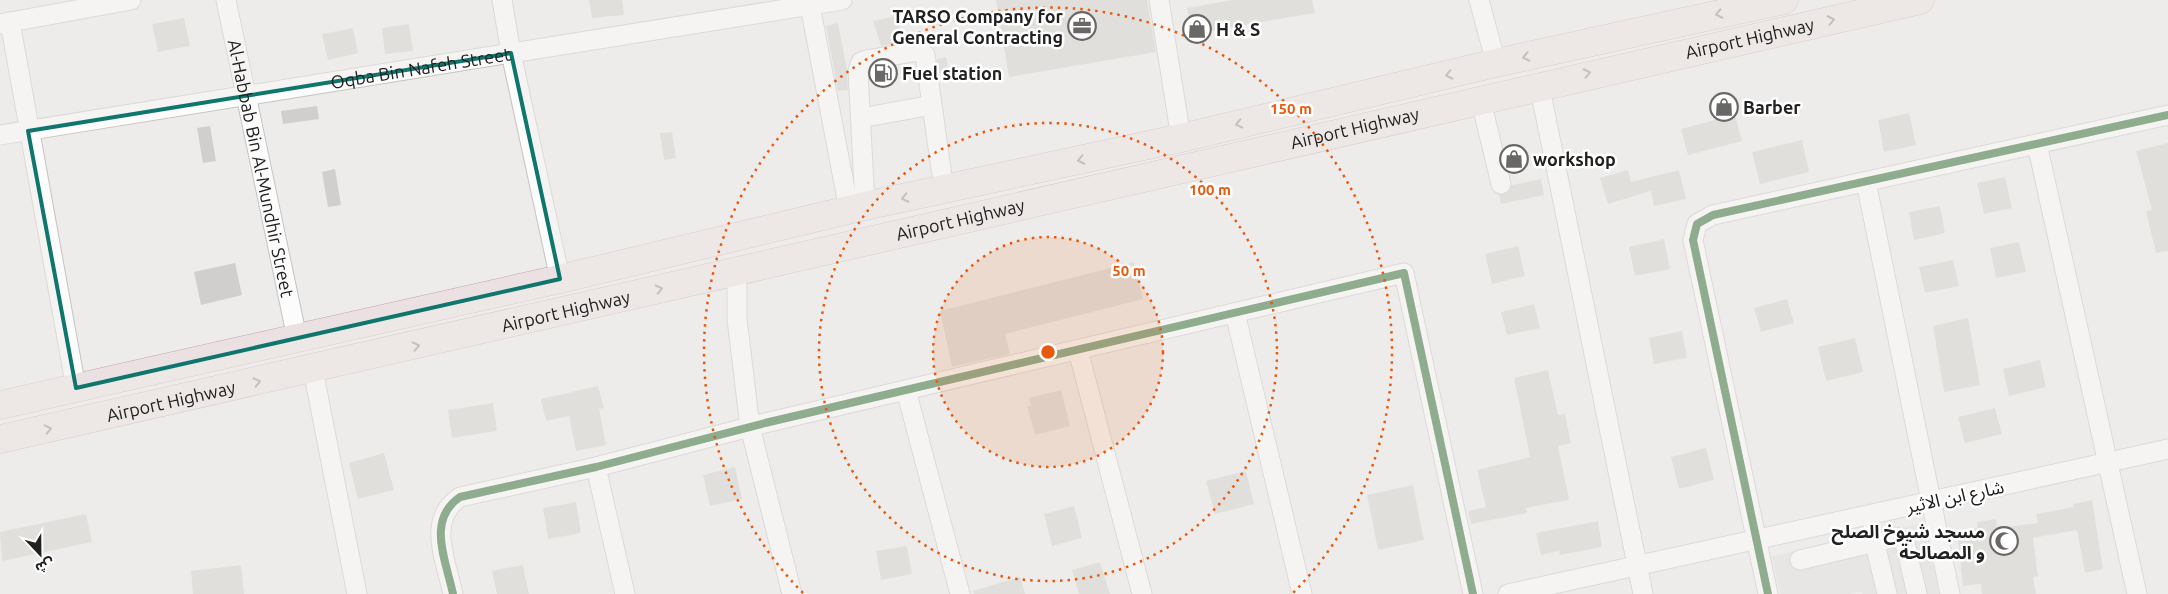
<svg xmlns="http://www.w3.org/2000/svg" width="2168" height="594" font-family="Ubuntu,'Noto Sans Arabic',sans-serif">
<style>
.parking{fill:#dfdedd}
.building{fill:#d1cfcd}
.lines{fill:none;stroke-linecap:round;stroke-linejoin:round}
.minor-casing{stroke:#c4c3c2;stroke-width:21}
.highway-casing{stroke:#c1a3ad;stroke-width:29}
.minor{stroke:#fcfcfc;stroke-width:19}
.highway{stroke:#ebe1e3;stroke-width:28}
.cycleway-casing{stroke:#fff;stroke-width:11}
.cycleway{stroke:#1b5e20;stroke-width:8}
.oneway{stroke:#908b8c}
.marked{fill:none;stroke:#0f766e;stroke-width:4;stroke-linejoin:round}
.ring{fill:none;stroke:#e8590c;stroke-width:2.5;stroke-dasharray:2.5 5}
.labels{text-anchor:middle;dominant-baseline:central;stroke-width:5;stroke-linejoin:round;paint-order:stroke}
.poi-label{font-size:18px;font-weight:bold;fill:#212121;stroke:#fff;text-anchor:start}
.street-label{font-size:18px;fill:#212121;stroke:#fff}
.centre{fill:#e8590c;stroke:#fff;stroke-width:2.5}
.ring-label{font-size:15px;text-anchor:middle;font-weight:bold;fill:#e8590c;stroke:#fff;stroke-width:5;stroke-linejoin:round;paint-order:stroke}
</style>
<rect width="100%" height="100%" fill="#eeecea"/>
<path class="parking" d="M1923 523 1939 594H1862L1861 591 1849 594H1780L1772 556Z"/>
<path class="building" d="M589 0H622L624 15 592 18Z
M996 0H1147L1156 52 1009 77Z
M1233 0H1312L1315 13 1191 34 1187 8Z
M938 9 941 24 928 26 926 11Z
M898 16 901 30 896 31 899 43 881 46 873 21Z
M184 18 190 46 158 52 152 24Z
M838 23 847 70 848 90 838 91 826 26Z
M409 24 413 51 385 54 382 28Z
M353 28 358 53 328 60 322 34Z
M946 57 949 72 939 74 937 59Z
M317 106 319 119 283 124 281 111Z
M1909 113 1916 145 1884 152 1878 120Z
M1735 115 1742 141 1688 155 1681 129Z
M210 126 216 161 203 163 197 128Z
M672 132 676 158 664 160 660 133Z
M1802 140 1809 172 1760 184 1752 152Z
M2168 143V251L2156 253 2146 211 2152 210 2136 151Z
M335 169 341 205 328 207 322 172Z
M1628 170 1631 182 1679 170 1686 199 1654 206 1651 191 1608 204 1600 178Z
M2005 177 2012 208 1984 214 1977 183Z
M1541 179 1544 195 1501 204 1499 195 1508 192 1512 185Z
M1940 206 1945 233 1914 240 1909 212Z
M1664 239 1670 269 1635 276 1629 247Z
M2019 242 2026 272 1996 278 1990 248Z
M1518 246 1525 276 1492 284 1485 254Z
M1953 260 1959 286 1925 293 1919 267Z
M1134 262 1143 299 1005 334 1010 354 952 367 940 311Z
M235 263 242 295 201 305 194 272Z
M1787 299 1794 323 1761 332 1754 308Z
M1534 304 1540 328 1507 335 1501 312Z
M1968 318 1980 385 1944 392 1933 326Z
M1682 331 1687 358 1654 364 1649 338Z
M1855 338 1863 372 1826 381 1818 347Z
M2040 360 2046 387 2009 396 2003 369Z
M1548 370 1558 415 1565 414 1571 443 1558 446 1569 500 1526 508 1527 513 1471 524 1468 511 1486 507 1477 470 1530 457 1514 378Z
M598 386 604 408 599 409 606 445 576 451 569 416 546 421 541 399Z
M1061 390 1070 426 1035 435 1027 406H1031L1029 398Z
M493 403 497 431 452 438 448 410Z
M1995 408 2002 434 1965 443 1958 417Z
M1706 448 1714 480 1679 489 1671 457Z
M384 453 394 490 358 499 349 463Z
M735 467 742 499 710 506 703 475Z
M1246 471 1254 504 1215 514 1206 481Z
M1413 485 1424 540 1378 550 1367 495Z
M2092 500 2103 569 2085 573 2077 530 2033 538 2038 576 2033 577 2036 594H1982L1981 584 1963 586 1958 540 1964 539 1963 530 1977 528V522L1996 519 1997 528 2038 523 2036 514 2074 507 2073 504Z
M576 502 581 533 548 539 543 508Z
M1074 506 1082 538 1052 546 1044 514Z
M86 514 92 542 2 561 0 532Z
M1598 521 1602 547 1560 555 1559 551 1541 555 1536 533Z
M907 546 912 574 881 580 876 551Z
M1100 562 1110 594H1079L1072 570Z
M241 565 244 594H193L191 571Z
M523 565 529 594H497L492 571Z
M1020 577 1025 594H974L973 591Z"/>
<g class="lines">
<defs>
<g id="minor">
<path id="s1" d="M226 0 297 338"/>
<path d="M502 0 511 53 560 279"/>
<path d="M809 0 849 210"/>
<path d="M1159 0 1181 138"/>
<path d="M1479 0 1496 63"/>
<path d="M10 22 76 388"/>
<path d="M0 24 131 0"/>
<path d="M1539 84 1643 594"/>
<path d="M1480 97 1501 184"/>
<path d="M861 118 932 105"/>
<path id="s2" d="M0 135 842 0"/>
<path d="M2037 144 2137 594"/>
<path d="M1866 182 1950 594"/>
<path d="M865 206 858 70 861 62 866 60 919 51 925 55 944 190"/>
<path d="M737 271V319L750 427 792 594"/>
<path d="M1235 313 1302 594"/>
<path d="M1078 350 1142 594"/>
<path d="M313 370 357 594"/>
<path d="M906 390 960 594"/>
<path d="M596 467 625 594"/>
<path d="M1872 531 1887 594"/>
<path d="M1800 560 1896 537 1905 543 1917 594"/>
<path d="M453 594C446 560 426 520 460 497L596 467 765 423 1404 273 1473 594"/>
<path d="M1508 594 2168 449"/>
<path d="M1768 594 1693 240 1697 224 1713 215 2168 115"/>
</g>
<g id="highway">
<path d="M0 405 560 279 865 206 1181 138 1496 63 1784 0"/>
<path id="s3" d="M0 439C641 297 1279 141 1920 0"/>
</g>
</defs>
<use href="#minor" class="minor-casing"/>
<use href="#highway" class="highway-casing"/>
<use href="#minor" class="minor"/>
<use href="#highway" class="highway"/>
<defs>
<path id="cycleway" d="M453 594C446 560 426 520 460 497L596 467 765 423 1404 273 1473 594
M1768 594 1693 240 1697 224 1713 215 2168 115"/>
</defs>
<use href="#cycleway" class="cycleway-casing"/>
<use href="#cycleway" class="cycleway"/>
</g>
<defs><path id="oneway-chevron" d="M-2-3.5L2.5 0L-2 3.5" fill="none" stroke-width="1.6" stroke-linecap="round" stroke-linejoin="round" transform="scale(1.25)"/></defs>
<g class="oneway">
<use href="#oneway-chevron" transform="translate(1719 14) rotate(168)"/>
<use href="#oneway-chevron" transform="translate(1831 20) rotate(-12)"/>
<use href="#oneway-chevron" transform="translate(1526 57) rotate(168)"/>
<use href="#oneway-chevron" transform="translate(1587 73) rotate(-12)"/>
<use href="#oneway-chevron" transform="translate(1449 75) rotate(167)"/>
<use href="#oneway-chevron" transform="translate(1239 124) rotate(167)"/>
<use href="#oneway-chevron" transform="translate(1081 160) rotate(168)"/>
<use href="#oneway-chevron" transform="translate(905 198) rotate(168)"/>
<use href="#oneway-chevron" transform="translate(659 289) rotate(-13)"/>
<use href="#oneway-chevron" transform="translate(416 346) rotate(-13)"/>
<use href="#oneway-chevron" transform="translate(257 382) rotate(-13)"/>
<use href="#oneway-chevron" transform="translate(48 429) rotate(-13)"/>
</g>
<path d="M0 0H2168V594H0ZM511 53 560 279 76 388 28 131Z" fill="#eeecea" fill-opacity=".55" fill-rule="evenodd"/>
<path class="marked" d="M511 53 560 279 76 388 28 131Z"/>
<circle cx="1048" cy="352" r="115" fill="#e8590c" fill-opacity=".12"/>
<g class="ring">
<circle cx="1048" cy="352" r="115"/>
<circle cx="1048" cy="352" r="229"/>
<path d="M803 593A344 344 0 1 1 1293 593"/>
</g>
<defs>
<symbol id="office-ring" viewBox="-11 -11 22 22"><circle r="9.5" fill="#fff" stroke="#696867" stroke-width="1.5"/><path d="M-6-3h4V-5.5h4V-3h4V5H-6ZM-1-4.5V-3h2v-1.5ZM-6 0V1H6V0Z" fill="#696867"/></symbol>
<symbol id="shop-ring" viewBox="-11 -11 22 22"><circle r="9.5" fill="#fff" stroke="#696867" stroke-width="1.5"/><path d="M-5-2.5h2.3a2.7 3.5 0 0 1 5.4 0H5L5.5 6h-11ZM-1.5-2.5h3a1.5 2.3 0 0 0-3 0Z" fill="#696867"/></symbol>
<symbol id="fuel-ring" viewBox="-11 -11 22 22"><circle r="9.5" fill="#fff" stroke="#696867" stroke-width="1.5"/><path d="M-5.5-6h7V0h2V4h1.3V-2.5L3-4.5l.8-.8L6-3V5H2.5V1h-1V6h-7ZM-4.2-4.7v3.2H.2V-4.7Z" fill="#696867"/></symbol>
<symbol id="mosque-ring" viewBox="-11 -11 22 22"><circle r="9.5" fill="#fff" stroke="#696867" stroke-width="1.5"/><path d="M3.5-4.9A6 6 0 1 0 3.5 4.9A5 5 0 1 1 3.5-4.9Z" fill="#696867"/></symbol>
</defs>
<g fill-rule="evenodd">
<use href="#office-ring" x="1066" y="10" width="32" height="32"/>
<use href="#shop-ring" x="1181" y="13" width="32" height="32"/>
<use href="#fuel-ring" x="867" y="57" width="32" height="32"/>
<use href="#shop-ring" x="1708" y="91" width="32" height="32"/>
<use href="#shop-ring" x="1498" y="143" width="32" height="32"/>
<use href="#mosque-ring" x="1988" y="525" width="32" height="32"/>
</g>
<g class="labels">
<g class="poi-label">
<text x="1063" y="16" text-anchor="end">TARSO Company for<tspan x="1063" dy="21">General Contracting</tspan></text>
<text x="1216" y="29">H &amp; S</text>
<text x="902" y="73">Fuel station</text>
<text x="1743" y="107">Barber</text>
<text x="1533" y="159">workshop</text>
<text x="1985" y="531" text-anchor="end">مسجد شيوخ الصلح<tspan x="1985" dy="21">و المصالحة</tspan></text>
</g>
<g class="street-label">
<text stroke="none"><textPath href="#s3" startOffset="1795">Airport Highway</textPath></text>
<text stroke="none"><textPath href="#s2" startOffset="426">Oqba Bin Nafeh Street</textPath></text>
<text stroke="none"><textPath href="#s3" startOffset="1390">Airport Highway</textPath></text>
<text stroke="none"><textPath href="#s1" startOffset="172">Al-Habbab Bin Al-Mundhir Street</textPath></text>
<text stroke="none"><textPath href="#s3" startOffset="985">Airport Highway</textPath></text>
<text stroke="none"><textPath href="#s3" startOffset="580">Airport Highway</textPath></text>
<text stroke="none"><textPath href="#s3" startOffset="175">Airport Highway</textPath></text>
<text transform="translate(1955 496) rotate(-12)">شارع ابن الاثير</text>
</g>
</g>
<circle cx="1048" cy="352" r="8" class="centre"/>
<g class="ring-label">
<text x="1291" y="114">150 m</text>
<text x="1210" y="195">100 m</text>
<text x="1129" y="276">50 m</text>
</g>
<g transform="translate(40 554) rotate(158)" stroke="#ffffff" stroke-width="4" paint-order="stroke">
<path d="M0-4L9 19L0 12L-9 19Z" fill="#212121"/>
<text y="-8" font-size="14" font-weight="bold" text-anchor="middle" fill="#212121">ش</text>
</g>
</svg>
